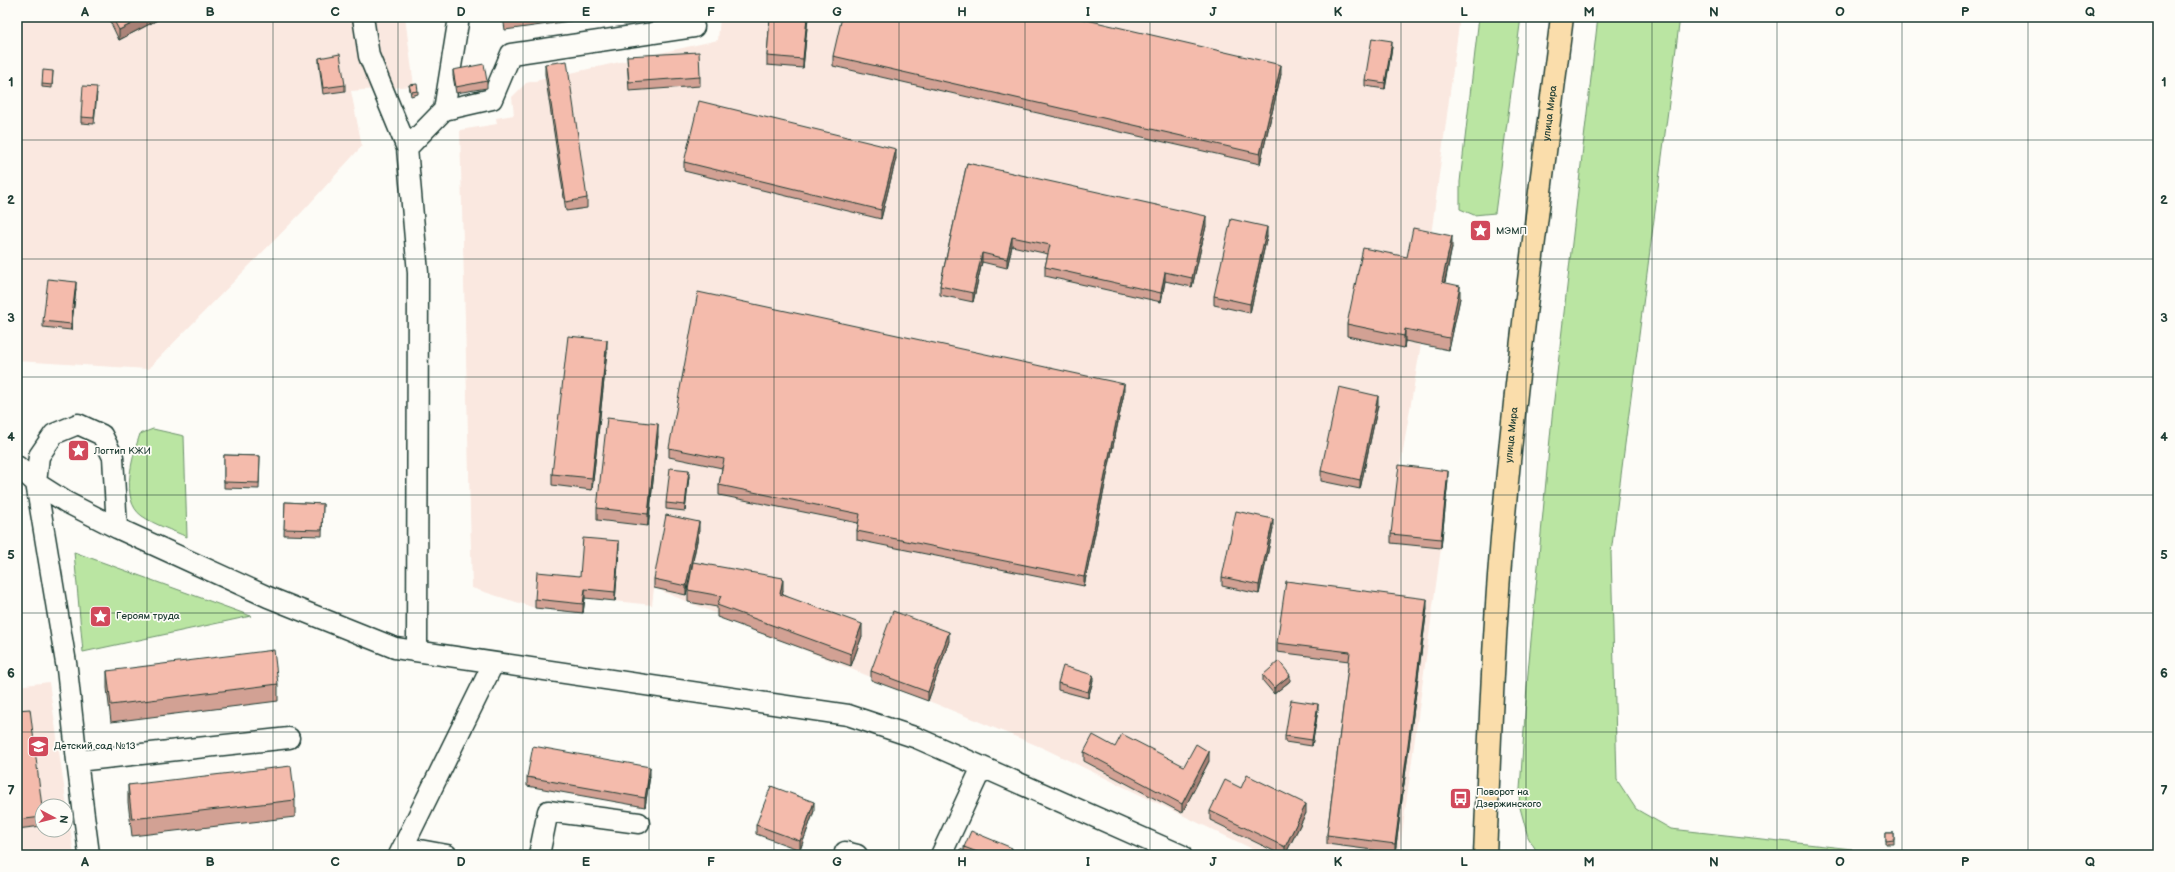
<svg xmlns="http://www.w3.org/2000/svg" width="2175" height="872" font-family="'Balsamiq Sans',sans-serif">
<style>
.built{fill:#fae8e0;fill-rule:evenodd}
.green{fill:#bae5a2;stroke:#6c916b}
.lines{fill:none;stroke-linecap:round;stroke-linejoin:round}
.minor-casing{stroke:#1f3d34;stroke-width:23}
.major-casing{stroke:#1f3d34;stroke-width:25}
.minor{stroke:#fdfcf7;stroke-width:20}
.major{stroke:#faddab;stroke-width:22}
.wall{fill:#d2a194;stroke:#1f3d34}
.shaded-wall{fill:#ab8378;stroke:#1f3d34}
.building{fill:#f4bbac;stroke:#1f3d34}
.grid{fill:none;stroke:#1f3d34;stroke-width:1;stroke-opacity:0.55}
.labels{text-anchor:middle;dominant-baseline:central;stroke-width:3.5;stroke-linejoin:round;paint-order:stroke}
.street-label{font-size:10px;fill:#1f3d34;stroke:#fdfcf7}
.poi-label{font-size:10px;fill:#1f3d34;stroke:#fdfcf7;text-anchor:start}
.neatline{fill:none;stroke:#1f3d34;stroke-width:1.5}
.grid-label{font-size:13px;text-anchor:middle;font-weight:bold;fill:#1f3d34}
</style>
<rect width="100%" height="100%" fill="#fdfcf7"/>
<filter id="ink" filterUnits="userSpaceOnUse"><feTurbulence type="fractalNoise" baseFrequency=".025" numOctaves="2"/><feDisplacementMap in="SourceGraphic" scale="8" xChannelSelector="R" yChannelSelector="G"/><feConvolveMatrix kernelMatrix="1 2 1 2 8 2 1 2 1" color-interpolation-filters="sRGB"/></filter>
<g filter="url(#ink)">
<path class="built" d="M17 17H405L414 86 351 91 362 146 303 211 148 369 17 361Z
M720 17H1460L1430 243 1452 247 1442 294 1421 344 1399 474 1448 480 1441 548 1399 855H1265L1043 748 654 588 652 605 585 598 583 613 535 608 472 588 460 130 497 124 496 118 514 115 512 97 526 83 718 40Z
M49 682 74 855H17V686ZM42 806H66V830H42Z"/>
<path class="green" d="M1479 17H1521L1495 213 1474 215 1460 209V182Z
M1598 17H1680L1611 553 1617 780 1636 809 1671 829 1852 849 1853 855H1536V850L1528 837 1519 804 1528 672 1552 417Z
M153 429 184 436 187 537C172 530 155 525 142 516 119 500 133 455 140 434Z
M74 552 251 616 83 652Z"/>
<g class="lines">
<defs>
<path id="minor" d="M363 17 369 56 407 148 418 273 417 651
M444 110 459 17
M407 148 444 110 492 99 511 54 694 27
M17 466 36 483 66 502 117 528 268 597 395 648 848 715 917 738 1181 855
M117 528 113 457 102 435 78 424 54 434 39 456 36 483 67 669 77 761 289 738
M77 761 89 854
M403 847 447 855
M845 852 857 855
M399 855 493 664
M539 855 548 811 639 823
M941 855 982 767"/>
<g id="major">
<path id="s1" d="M1485 855C1489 762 1492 669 1499 576 1513 389 1539 203 1562 17"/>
</g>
</defs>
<use href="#minor" class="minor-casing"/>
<use href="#major" class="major-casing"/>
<use href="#minor" class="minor"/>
<use href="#major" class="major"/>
</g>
<path class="wall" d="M108 17H163L119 40Z
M503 17H599L505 30Z
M770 17H808L803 68 767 65V56Z
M1392 47 1385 89 1365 86V80Z
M627 56 700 77V86L629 91Z
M833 56 1281 74 1260 164 833 66Z
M319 58 345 85V91L323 94 319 64Z
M545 64 587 198V208L566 211 545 74Z
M453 70 487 81V88L456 93 453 76Z
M53 71 52 88 42 87V84Z
M409 85 418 91V94L411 96Z
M97 93 94 124 81 123V117Z
M896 158 881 219 684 171V162Z
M967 163 1206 226 1192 287 1165 281 1161 302 1045 276V267L1048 254 1012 246 1007 268 982 262 973 302 940 295V286Z
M1267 236 1250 313 1214 305V296Z
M1452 247 1445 283 1460 298 1449 350 1405 341 1404 348 1347 336V324L1407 257Z
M76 289 71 330 43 327V321Z
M607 352 592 490 552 485V474Z
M1124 393 1084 586 857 540V531L858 523 719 495V485L722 468 669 457V448Z
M1378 405 1360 489 1321 481V471Z
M658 436 648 526 597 520V508Z
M224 455 260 456 259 489 224 488Z
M689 476 685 511 666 509V503Z
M1448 480 1441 548 1391 543V534Z
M285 502 323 504 322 536 284 535Z
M1273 528 1259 594 1222 586V577Z
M699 531 686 595 654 588V579Z
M619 551 615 601 585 598 583 613 535 608V599L580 576Z
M688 590H783L782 594 862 636 851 666 717 617V607L688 602Z
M1427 608 1395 853 1327 844V835L1349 661 1277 652V643Z
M949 641 928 701 871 680V671Z
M107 671 278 684V701L111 722 107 688Z
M1263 675 1290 681 1274 694 1263 681Z
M1093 681 1088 698 1058 690V683Z
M17 710 42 807V826L17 829Z
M1318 710 1312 746 1285 742V736Z
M1084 752 1184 766 1209 761 1182 813 1084 761Z
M650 776 645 807 527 786V777Z
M128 785 295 800V817L132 836 128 802Z
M1241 788 1306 813 1285 855H1282L1210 820V811Z
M814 811 800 850 756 834V825Z
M1886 833H1894V844H1886Z
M964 847 1012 854V855H958L964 851Z"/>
<path class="shaded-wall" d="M145 17H163L119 40V30Z
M807 17H808L803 68V59Z
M1392 41V47L1385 89V83Z
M1281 65V74L1260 164V154Z
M896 149V158L881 219V210Z
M1206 216V226L1192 287V278Z
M1267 227V236L1250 313V304Z
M1452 236V247L1442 294V282Z
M1012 237V246L1007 268V259Z
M982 253V262L973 302V293Z
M1165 272V281L1161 302V293Z
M76 282V289L71 330V324Z
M1460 286V298L1449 350V338Z
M1405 329V341L1404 348V336Z
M607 340V352L592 490V478Z
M1124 384V393L1084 586V577Z
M1378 396V405L1360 489V480Z
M658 424V436L648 526V514Z
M689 470V476L685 511V505Z
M1448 471V480L1441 548V539Z
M1273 519V528L1259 594V585Z
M699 522V531L686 595V586Z
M619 541V551L615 601V592Z
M783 578V590L780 606V594Z
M585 589V598L583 613V604Z
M1427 599V608L1395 853V844Z
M862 624V636L851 666V654Z
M949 632V641L928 701V692Z
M1093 675V681L1088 698V692Z
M1290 675V681L1274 694V688Z
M1318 704V710L1312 746V740Z
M1209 752V761L1182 813V804Z
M650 767V776L645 807V798Z
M814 802V811L800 850V841Z
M1306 804V813L1285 855V847Z
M1012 848V855H1009Z"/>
<path class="building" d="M112 17H145L119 30Z
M770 17H807L803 59 767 56Z
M842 17H1074L1281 65 1260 154 833 56Z
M1372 38 1392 41 1385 83 1365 80Z
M699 52 700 77 629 82 627 56Z
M340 54 345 85 323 88 319 58Z
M567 61 587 198 566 202 545 64Z
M484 64 487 81 456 87 453 70Z
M43 70 53 71 52 85 42 84Z
M417 84 418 91 411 92 409 85Z
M83 86 97 87 94 118 81 117Z
M699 101 896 149 881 210 684 162Z
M967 163 1206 216 1192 278 1165 272 1161 293 1045 267 1050 245 1012 237 1007 259 982 253 973 293 940 286Z
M1231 219 1267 227 1250 304 1214 296Z
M1413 228 1452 236 1442 282 1460 286 1449 338 1405 329 1404 336 1347 324 1363 248 1407 257Z
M48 279 76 282 71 324 43 321Z
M698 292 1124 384 1084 577 857 531 860 514 719 485 724 459 669 448Z
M568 336 607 340 592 478 552 474Z
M1339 387 1378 396 1360 480 1321 471Z
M607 418 658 424 648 514 597 508Z
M224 455 260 456 259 483 224 482Z
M1399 465 1448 471 1441 539 1391 534Z
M670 468 689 470 685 505 666 503Z
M285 502 323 504 322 530 284 529Z
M1236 511 1273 519 1259 585 1222 577Z
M666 515 699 522 686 586 654 579Z
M583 538 619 541 615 592 585 589 583 604 535 599 537 572 580 576Z
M693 562 783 578 780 594 862 624 851 654 717 605 721 596 688 590Z
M1286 581 1427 599 1395 844 1327 835 1350 652 1277 643Z
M893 611 949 632 928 692 871 671Z
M274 650 278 684 111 705 107 671Z
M1279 661 1290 675 1274 688 1263 675Z
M1063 666 1093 675 1088 692 1058 683Z
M1291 700 1318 704 1312 740 1285 736Z
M30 709 42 807V817L17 820V710Z
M1122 734 1184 766 1196 744 1209 752 1182 804 1084 752 1093 735 1115 747Z
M533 746 650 767 645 798 527 777Z
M291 766 295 800 132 819 128 785Z
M1247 775 1306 804 1285 847 1210 811 1225 780 1241 788Z
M771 786 814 802 800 841 756 825Z
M971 831 1012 848 1009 855H985L964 847Z
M1886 833H1894V840L1886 841Z
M960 849 975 855H958Z
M1309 852 1315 855H1307Z"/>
</g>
<path class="grid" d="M147 17V855M273 17V855M398 17V855M523 17V855M649 17V855M774 17V855M899 17V855M1025 17V855M1150 17V855M1276 17V855M1401 17V855M1526 17V855M1652 17V855M1777 17V855M1902 17V855M2028 17V855M17 140H2158M17 259H2158M17 377H2158M17 495H2158M17 613H2158M17 732H2158"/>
<defs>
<symbol id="sight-square" viewBox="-11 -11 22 22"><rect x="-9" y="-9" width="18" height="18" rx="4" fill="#d1495b" stroke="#fdfcf7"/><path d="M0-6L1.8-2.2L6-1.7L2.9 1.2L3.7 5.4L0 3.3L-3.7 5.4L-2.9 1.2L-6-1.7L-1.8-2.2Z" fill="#fff"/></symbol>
<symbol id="school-square" viewBox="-11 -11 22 22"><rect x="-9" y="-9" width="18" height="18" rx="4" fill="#d1495b" stroke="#fdfcf7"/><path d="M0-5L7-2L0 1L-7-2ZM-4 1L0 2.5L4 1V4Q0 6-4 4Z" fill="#fff"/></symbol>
<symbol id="bus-square" viewBox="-11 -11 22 22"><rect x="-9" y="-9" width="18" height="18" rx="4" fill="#d1495b" stroke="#fdfcf7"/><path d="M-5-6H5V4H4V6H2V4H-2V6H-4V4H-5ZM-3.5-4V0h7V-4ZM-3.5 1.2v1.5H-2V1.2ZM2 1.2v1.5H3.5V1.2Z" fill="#fff"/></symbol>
</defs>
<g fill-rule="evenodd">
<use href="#sight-square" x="1468" y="218" width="25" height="25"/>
<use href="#sight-square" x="66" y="438" width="25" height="25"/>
<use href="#sight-square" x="88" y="604" width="25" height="25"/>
<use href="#school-square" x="26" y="734" width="25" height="25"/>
<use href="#bus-square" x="1448" y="786" width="25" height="25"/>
</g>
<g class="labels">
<g class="street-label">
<text stroke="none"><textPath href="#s1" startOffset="745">улица Мира</textPath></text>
<text stroke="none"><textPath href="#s1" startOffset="421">улица Мира</textPath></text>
</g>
<g class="poi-label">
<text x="1496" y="231">МЭМП</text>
<text x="94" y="451">Логтип КЖИ</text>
<text x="116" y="616">Героям труда</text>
<text x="54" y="746">Детский сад №13</text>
<text x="1476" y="792">Поворот на<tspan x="1476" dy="12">Дзержинского</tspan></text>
</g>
</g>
<rect width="2175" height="872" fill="none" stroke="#fdfcf7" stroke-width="44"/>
<g transform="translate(54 818) rotate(97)"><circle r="19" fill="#fdfcf7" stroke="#a4b0a9"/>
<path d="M0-3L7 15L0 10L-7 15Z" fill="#d1495b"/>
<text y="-6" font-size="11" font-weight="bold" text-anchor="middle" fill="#1f3d34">N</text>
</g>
<rect x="22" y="22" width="2131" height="828" class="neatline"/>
<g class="grid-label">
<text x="85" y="16">A</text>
<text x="210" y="16">B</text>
<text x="335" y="16">C</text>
<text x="461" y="16">D</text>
<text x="586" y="16">E</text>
<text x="711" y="16">F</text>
<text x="837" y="16">G</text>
<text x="962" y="16">H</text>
<text x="1088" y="16">I</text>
<text x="1213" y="16">J</text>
<text x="1338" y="16">K</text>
<text x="1464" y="16">L</text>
<text x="1589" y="16">M</text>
<text x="1714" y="16">N</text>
<text x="1840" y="16">O</text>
<text x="1965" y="16">P</text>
<text x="2090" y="16">Q</text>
<text x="11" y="86">1</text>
<text x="2164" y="86">1</text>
<text x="11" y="204">2</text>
<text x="2164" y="204">2</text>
<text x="11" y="322">3</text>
<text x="2164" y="322">3</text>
<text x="11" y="441">4</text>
<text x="2164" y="441">4</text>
<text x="11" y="559">5</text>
<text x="2164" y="559">5</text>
<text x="11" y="677">6</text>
<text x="2164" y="677">6</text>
<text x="11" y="795">7</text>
<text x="2164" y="795">7</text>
<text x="85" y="866">A</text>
<text x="210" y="866">B</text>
<text x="335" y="866">C</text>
<text x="461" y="866">D</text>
<text x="586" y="866">E</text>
<text x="711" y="866">F</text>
<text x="837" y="866">G</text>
<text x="962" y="866">H</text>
<text x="1088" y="866">I</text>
<text x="1213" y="866">J</text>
<text x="1338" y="866">K</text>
<text x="1464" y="866">L</text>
<text x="1589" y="866">M</text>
<text x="1714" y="866">N</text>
<text x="1840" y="866">O</text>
<text x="1965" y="866">P</text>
<text x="2090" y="866">Q</text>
</g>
</svg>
